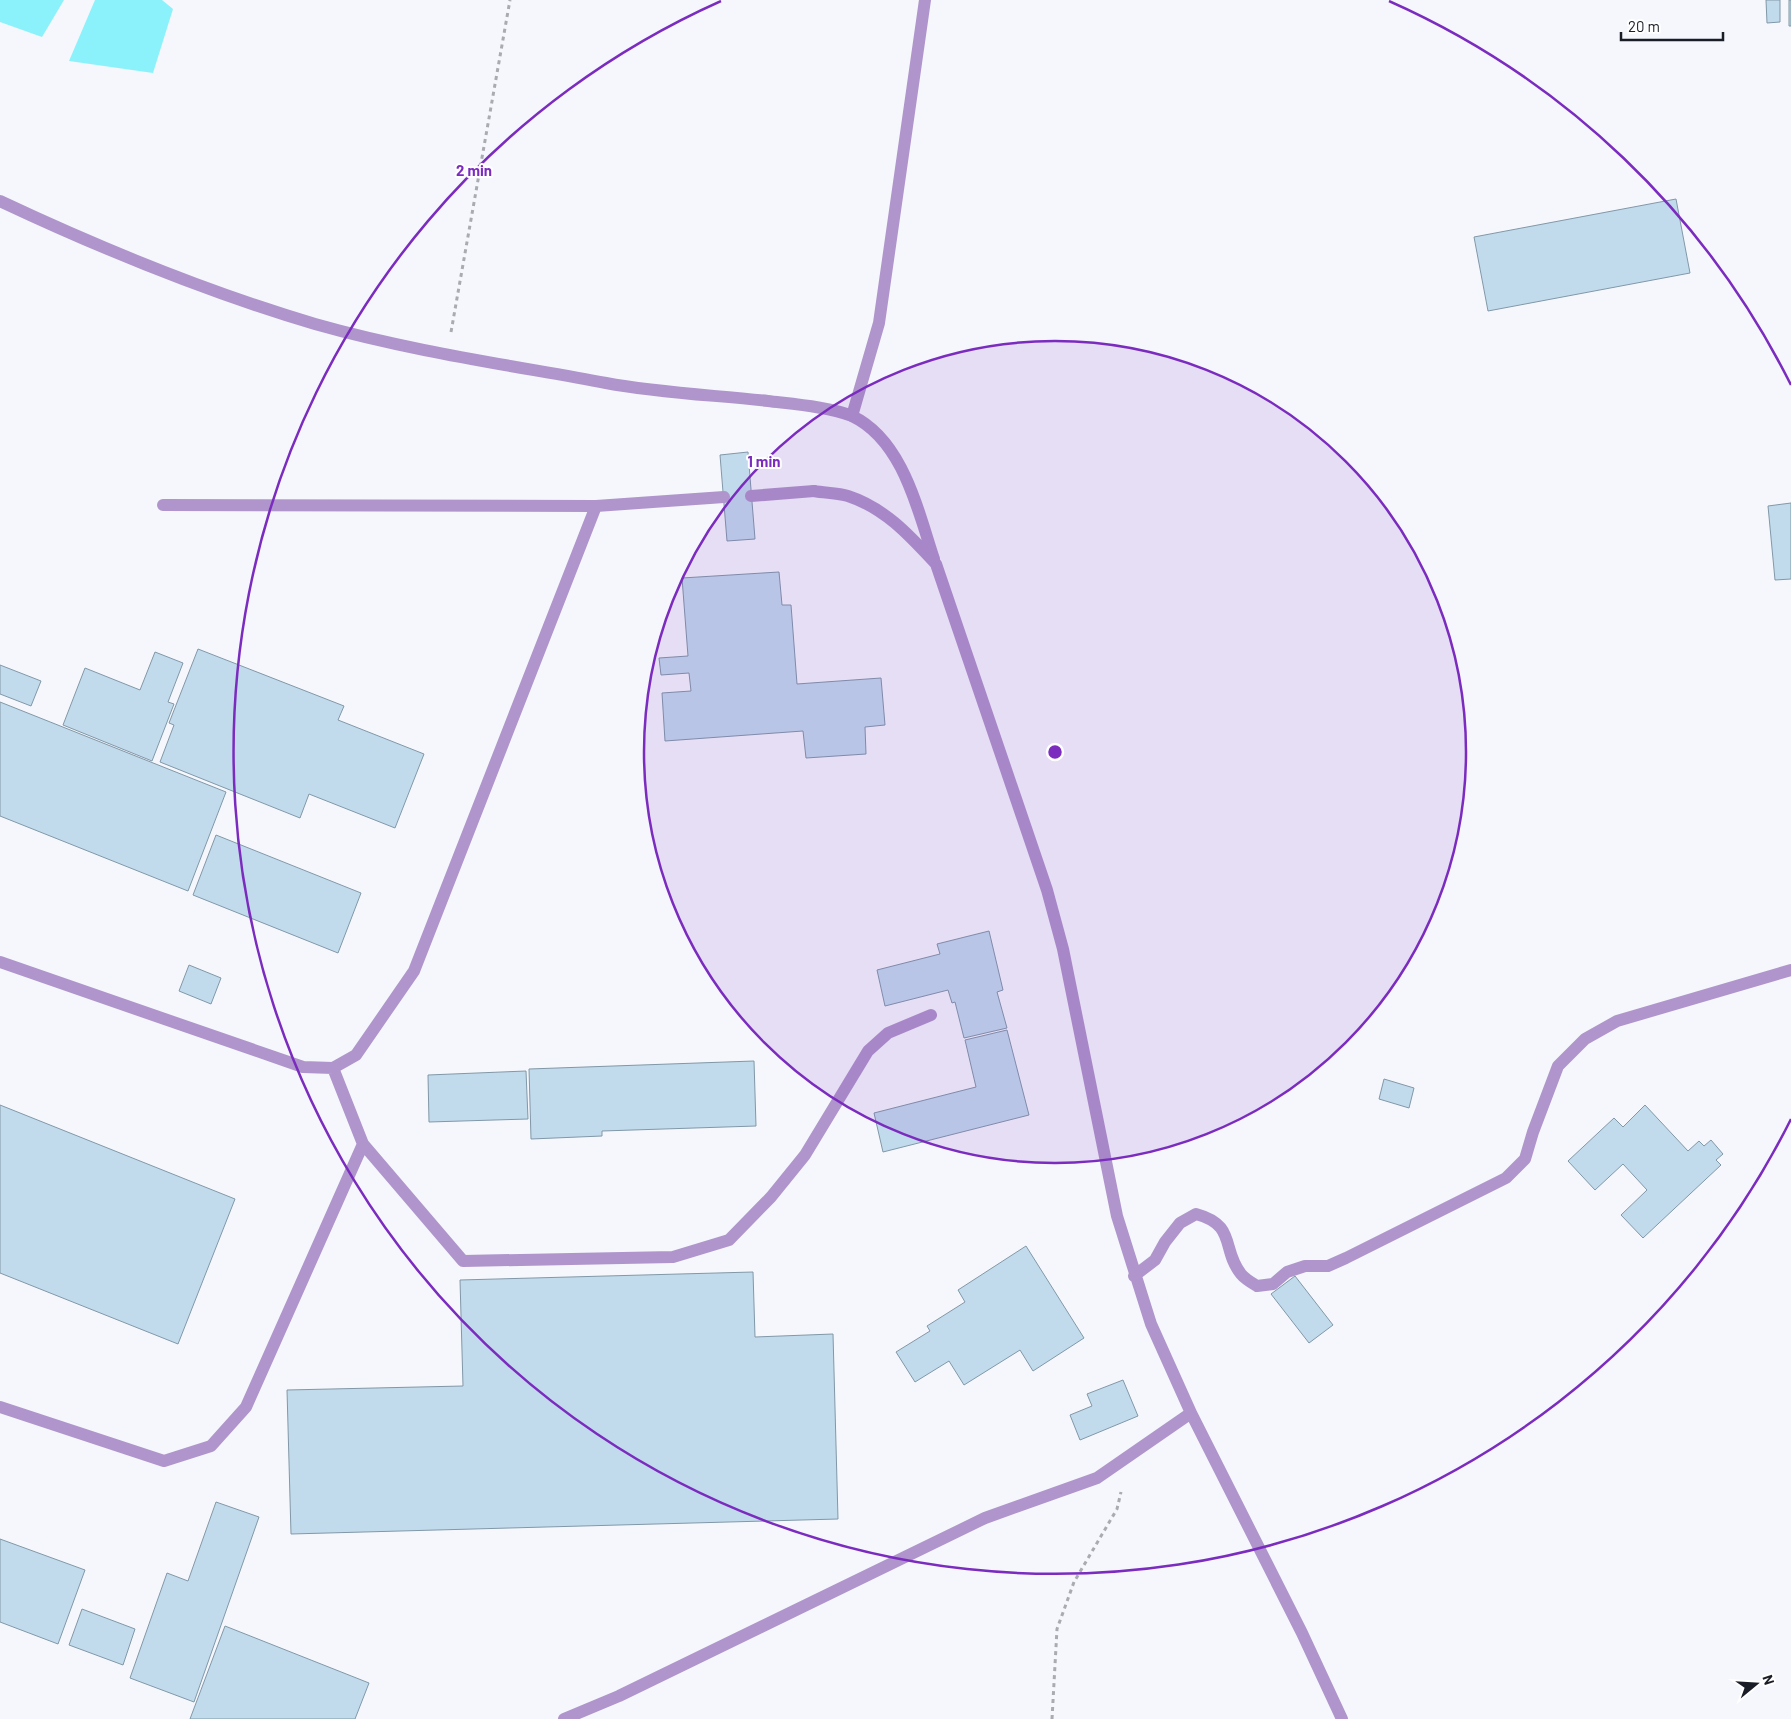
<svg xmlns="http://www.w3.org/2000/svg" width="1791" height="1719" font-family="Barlow,sans-serif">
<style>
.water{fill:#8bf2fb}
.building{fill:#c2dbec;stroke:#8198a8}
.lines{fill:none;stroke-linecap:round;stroke-linejoin:round}
.path{stroke:#a9abb1;stroke-width:3;stroke-dasharray:4 4;stroke-linecap:butt}
.service{stroke:#af95cb;stroke-width:12}
.minor{stroke:#af95cb;stroke-width:12}
.ring{fill:none;stroke:#7b2cbf;stroke-width:2.5}
.centre{fill:#7b2cbf;stroke:#fff;stroke-width:2.5}
.ring-label{font-size:15px;text-anchor:middle;font-weight:bold;fill:#7b2cbf;stroke:#fff;stroke-width:4;stroke-linejoin:round;paint-order:stroke}
</style>
<rect width="100%" height="100%" fill="#f5f7fc"/>
<path class="water" d="M0 0H64L42 37 0 22Z
M95 0H162L173 9 153 73 69 61Z"/>
<path class="building" d="M1766 0H1780V22L1767 23Z
M1789 0H1791V26H1789Z
M1676 199 1690 273 1488 311 1474 237Z
M748 452 755 539 727 541 720 455Z
M1791 503V579L1775 580 1768 506Z
M779 572 782 605H791L797 684 881 678 885 725 865 727 866 754 806 758 803 731 665 741 662 693 691 691 689 673 661 675 659 658 688 656 682 578Z
M198 649 344 706 338 720 424 754 395 828 309 794 300 818 160 762 174 725 169 723Z
M155 652 183 663 168 702 174 704 152 761 63 725 85 668 140 690Z
M0 665 41 681 31 706 0 694Z
M0 702 226 792 188 891 0 816Z
M216 835 361 893 338 953 193 895Z
M989 931 1003 990 997 992 1007 1028 964 1038 955 1002 952 1003 948 990 885 1006 877 970 940 954 937 944Z
M189 965 221 978 211 1004 179 991Z
M1007 1030 1029 1115 883 1152 874 1113 976 1087 965 1040Z
M754 1061 756 1126 602 1131V1136L531 1139 529 1069Z
M526 1071 528 1119 429 1122 428 1075Z
M1384 1079 1414 1088 1409 1108 1379 1099Z
M0 1105 235 1199 178 1344 0 1273Z
M1645 1105 1688 1151 1699 1141 1704 1146 1711 1140 1723 1154 1716 1160 1721 1165 1643 1238 1621 1215 1647 1190 1623 1164 1595 1190 1568 1161 1614 1118 1623 1127Z
M1026 1246 1084 1338 1033 1371 1020 1350 964 1385 949 1361 915 1382 896 1352 930 1331 927 1326 965 1302 958 1290Z
M753 1272 755 1337 833 1334 838 1519 291 1534 287 1390 463 1386 460 1280Z
M1295 1276 1333 1325 1309 1343 1271 1294Z
M1123 1380 1138 1416 1080 1440 1070 1415 1092 1406 1087 1394Z
M216 1502 259 1517 194 1702 130 1678 167 1573 188 1581Z
M0 1539 85 1570 58 1644 0 1622Z
M82 1609 135 1629 123 1665 69 1645Z
M225 1626 369 1683 355 1719H190Z"/>
<g class="lines">
<path class="path" d="M451 332 510 0
M1052 1719 1057 1629 1074 1582 1117 1509 1121 1492"/>
<path class="service" d="M852 416 879 323 925 0
M751 496 814 491
M163 505 596 506 724 497
M0 962 303 1067 333 1068 356 1055 414 971 596 506
M333 1068 363 1144 463 1261 673 1257 729 1240 771 1197 805 1155 868 1051 888 1033 931 1015
M0 1407 164 1461 211 1446 246 1407 363 1144"/>
<path class="minor" d="M0 201C102 249 207 292 315 324 410 351 509 365 606 383 659 393 714 395 768 401 792 404 830 407 852 416 903 440 918 511 934 559
M814 491C825 493 838 493 848 496 885 508 910 536 936 564L1047 890 1063 949 1117 1216 1151 1324 1191 1413 1302 1633 1342 1719
M1134 1276 1155 1260 1165 1242 1180 1223 1196 1214C1237 1225 1221 1249 1241 1274 1245 1279 1252 1283 1257 1286L1273 1284 1287 1272 1305 1266H1328L1346 1258 1506 1178 1525 1159 1533 1132 1558 1066 1585 1039 1617 1021 1791 970
M564 1719 619 1696 985 1518 1097 1478 1191 1413"/>
</g>
<circle cx="1055" cy="752" r="411" fill="#7b2cbf" fill-opacity=".12"/>
<g class="ring">
<circle cx="1055" cy="752" r="411"/>
<path d="M1791 1119A822 822 0 1 1 721 1M1389 1A822 822 0 0 1 1791 385"/>
</g>
<circle cx="1055" cy="752" r="8" class="centre"/>
<g class="ring-label">
<text x="474" y="176">2 min</text>
<text x="764" y="467">1 min</text>
</g>
<g transform="translate(1756 1684) rotate(72)" stroke="#ffffff" stroke-width="4" paint-order="stroke">
<path d="M0-4L9 19L0 12L-9 19Z" fill="#1b1d26"/>
<text y="-8" font-size="14" font-weight="bold" text-anchor="middle" fill="#1b1d26">N</text>
</g>
<path d="M1621 32v8h102v-8" fill="none" stroke="#1b1d26" stroke-width="2.5"/>
<text x="1628" y="32" font-size="15" fill="#1b1d26" stroke="#ffffff" stroke-width="4" paint-order="stroke">20 m</text>
</svg>
